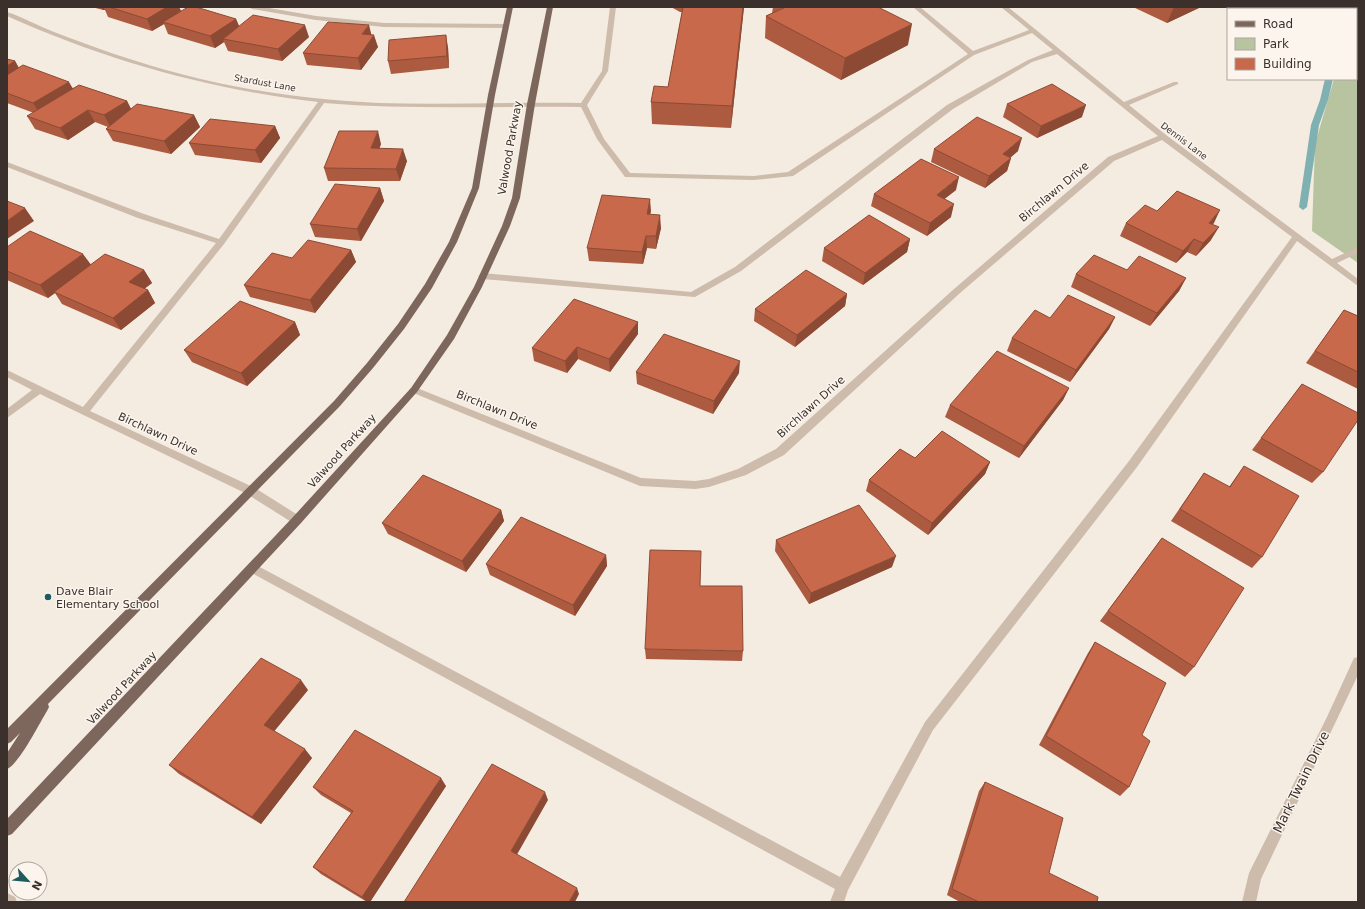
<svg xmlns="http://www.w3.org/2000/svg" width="1365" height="909" font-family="'DejaVu Sans',sans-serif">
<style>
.green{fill:#b8c4a0}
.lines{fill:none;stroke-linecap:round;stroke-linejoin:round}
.stream{fill:#7fb0b2;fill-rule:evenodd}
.minor{fill:#cdbbac;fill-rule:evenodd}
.major{fill:#7d675c;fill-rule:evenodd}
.wall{fill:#ac5a40}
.shaded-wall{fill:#8c4a34}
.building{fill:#c8694b;stroke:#8c4a34}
.poi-dot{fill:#1f5a5e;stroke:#fbf5ee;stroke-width:1.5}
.labels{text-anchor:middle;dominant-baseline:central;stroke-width:3;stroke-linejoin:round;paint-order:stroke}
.far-street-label{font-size:9px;fill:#3b302b;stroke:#fbf5ee}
.street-label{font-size:11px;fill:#3b302b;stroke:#fbf5ee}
.poi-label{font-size:11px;fill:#3b302b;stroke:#fbf5ee;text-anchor:start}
.near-street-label{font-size:13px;fill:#3b302b;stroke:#fbf5ee}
</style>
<rect width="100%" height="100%" fill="#f4ebe1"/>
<path class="green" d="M1348 7H1358V263L1312 231 1315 144 1334 79H1356V9H1348Z"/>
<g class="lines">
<path class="stream" d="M1341 7H1347V9H1341Z
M1325 79H1333L1328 100 1319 125 1307 207 1303 210 1299 207 1311 125 1320 100Z"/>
<path class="minor" d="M249 7H263L316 16 384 23 506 24 509 26 506 28 384 27 316 20 252 9Z
M610 7H616L608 71 587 105 604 139 630 173 754 176 788 172 968 54 913 7H920L973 51 1029 30 1001 7H1008L1124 102 1174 82H1178V84L1129 105 1166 135 1332 259 1358 247V253L1337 263 1358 279V286L1297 241 1137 467 933 730 848 890 844 902H830L835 889 248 571 247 568 248 565 252 563 256 565 840 877 925 722 1129 461 1292 237 1162 140 1114 161 960 293 784 455 746 475 709 487 695 489 640 486 411 392 409 390 411 388H417L641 478 695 481 709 479 738 469 776 449 954 289 1108 157 1158 136 1057 54 1032 62 953 109 741 271 695 297 482 279 478 276 482 273 691 292 735 267 947 105 1028 60 1053 50 1032 33 974 55 793 176 754 180 625 177 597 139 581 107C495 106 410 110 324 103L224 244 90 411 255 488 301 517 302 520 301 523 297 524 293 523 247 494 40 394 7 418V409L32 390 7 377V370L83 407 216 243 138 218 7 167V162L144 214 219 239 318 102C208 89 108 61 7 16V12C23 17 38 26 54 32 96 48 138 63 181 74 245 91 312 100 378 103 446 105 513 102 581 103L602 71Z
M1274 7H1280L1279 9H1273Z
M1358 657V675L1261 879 1256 902H1242L1249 873 1327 717 1354 658Z
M7 893 15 897 17 902H7Z"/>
<path class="major" d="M507 7H513L495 95 479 188 457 242 432 288 404 329 373 368 340 406 48 704 49 707 47 711C39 724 19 764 7 769V753L20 733 11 742 7 744V729L334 401 367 363 398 324 425 284 449 242 472 188 488 95Z
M547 7H553L535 104 520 198 510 226 482 287 454 339 417 392 301 523 12 834 7 836V819L293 517 411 388 447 335 474 287 502 226 512 198 527 104Z"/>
</g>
<path class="wall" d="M92 7H179L181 11 236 19 239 26 309 37 282 61 228 51 224 42 215 48 168 34 164 24 152 31 108 17 105 10H103Z
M671 7H744L731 128 652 124 651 102 668 87 682 12H680Z
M773 7H878L908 45 841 80 765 38 766 16 772 13Z
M1133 7H1201L1167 23Z
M372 35 378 47 361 70 307 65 303 53Z
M448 47 449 68 391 74 388 61Z
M7 59 15 61 19 68 73 88 127 101 131 109 194 115 200 127 171 154 113 141 106 129 108 127 95 122 68 140 35 129 27 116 34 113 7 103Z
M1007 104 1082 117 1037 138 1003 117Z
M275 126 280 138 261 163 195 155 189 143Z
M381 144 379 148 407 161 400 181H328L324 168Z
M934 149 1018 151 1010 158H1011L1007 171 985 188 931 162Z
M380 188 384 201 361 241 315 237 310 224Z
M956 190 944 199 951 217 927 236 871 206 874 194Z
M651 211 650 214 661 228 656 249 647 248 643 264 589 261 587 248Z
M1157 211 1214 223 1212 224 1211 240 1196 256 1187 252 1176 263 1120 236 1126 223Z
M910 239 907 252 863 285 822 261 824 248Z
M7 247 90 264 144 270 152 283 144 289 148 290 155 303 121 330 62 304 55 293 48 298 7 280Z
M351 250 356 262 315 313 250 297 244 285 292 258Z
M1127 270 1186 278 1179 291 1150 326 1071 287 1076 274Z
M847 294 845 306 795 347 754 321 755 309Z
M1344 310 1358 316V389L1306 363Z
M1115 317 1109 329 1070 382 1007 351 1012 338 1050 318Z
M295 322 300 335 247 386 192 362 184 350Z
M638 322V334L610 372 578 359 567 373 534 361 532 348Z
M636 372 739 373 713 414 637 384Z
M1302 384 1323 472 1312 483 1252 450Z
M1069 388 1063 400 1019 458 945 417 950 405Z
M915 458 990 462 985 474 928 535 866 491 869 480Z
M1244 466 1262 557 1252 568 1171 521 1204 473 1229 487Z
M501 510 504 521 466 572 388 534 382 523Z
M1162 538 1194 667 1185 677 1100 621Z
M776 540 892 567 809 604 775 551Z
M606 555 607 566 575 616 490 575 486 564Z
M1095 642 1142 735 1129 787 1120 796 1039 745 1088 653Z
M645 649 743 651 742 661 646 659Z
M308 690 274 731 312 758 261 824 179 774 169 765Z
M985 782 1049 873 1097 902H960L947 895 979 791Z
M446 786 370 902H367L321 874 313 867 351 813 321 795 313 787Z"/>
<path class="shaded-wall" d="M101 7H103L105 10H103Z
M167 7H179L182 13 163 22 164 24 152 31 147 19Z
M743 7H744L731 128 732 106Z
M1174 7H1201L1167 23Z
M236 19 241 31 223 39 224 42 215 48 210 36Z
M912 24 908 45 841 80 845 58Z
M305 25 309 37 282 61 278 49Z
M369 25 372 37 362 34Z
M374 35 378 47 361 70 358 58Z
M446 35 448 47 449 68 447 56Z
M15 61 22 74 7 82V66Z
M69 82 76 94 41 115 33 103Z
M127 101 133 113 111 128 104 115Z
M1086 105 1082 117 1037 138 1041 126Z
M88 110 95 122 68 140 60 128Z
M194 115 200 127 171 154 164 141Z
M275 126 280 138 261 163 255 150Z
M378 131 381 144 375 161 371 148Z
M1022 138 1018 151 999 167 1003 154Z
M403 149 407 161 400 181 396 169Z
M1011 158 1007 171 985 188 989 176Z
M959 177 956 190 933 208 937 195Z
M380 188 384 201 361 241 357 229Z
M650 199 651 211 647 227V214Z
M954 204 951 217 927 236 930 223Z
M25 208 34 221 7 239V221Z
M1220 210 1214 223 1202 235 1209 223Z
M660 215 661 228 656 249V236Z
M1219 227 1211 240 1196 256 1203 243Z
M646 236 647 248 643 264 642 252Z
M910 239 907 252 863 285 865 273Z
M1194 239 1187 252 1176 263 1183 251Z
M351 250 356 262 315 313 310 300Z
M83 254 92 266 54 292 55 293 48 298 40 285Z
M144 270 152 283 136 295 129 282Z
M1186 278 1179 291 1150 326 1157 313Z
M148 290 155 303 121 330 113 318Z
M847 294 845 306 795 347 797 335Z
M1115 317 1109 329 1070 382 1076 370Z
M295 322 300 335 247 386 241 373Z
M638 322V334L610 372 609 359Z
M577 347 578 359 567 373 565 361Z
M740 361 739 373 713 414 714 401Z
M1069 388 1063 400 1019 458 1024 446Z
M990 462 985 474 928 535 932 523Z
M501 510 504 521 466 572 462 561Z
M606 555 607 566 575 616 573 605Z
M896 556 892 567 809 604 811 593Z
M301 680 308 690 272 734 264 725Z
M305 749 312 758 261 824 252 817Z
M441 778 446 786 370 902H367L362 897Z
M545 792 548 800 515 858 511 851Z
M577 888 579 894 575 902H569Z"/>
<path class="building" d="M109 7H167L147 19Z
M188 7H196L236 19 210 36 163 22Z
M683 7H743L732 106 651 102 654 86 668 87Z
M786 7H878L912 24 845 58 766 16Z
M253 15 305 25 278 49 223 39Z
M328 22 369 25 362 34 374 35 358 58 303 53Z
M446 35 447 56 388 61 389 40Z
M7 59 15 61 7 66Z
M23 65 69 82 33 103 7 93V75Z
M1052 84 1086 105 1041 126 1007 104Z
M79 85 127 101 104 115 88 110 60 128 27 116Z
M137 104 194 115 164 141 106 129Z
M977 117 1022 138 1003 154 1011 158 989 176 934 149Z
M210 119 275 126 255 150 189 143Z
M339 131H378L371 148 403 149 396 169 324 168Z
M921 159 959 177 937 195 954 204 930 223 874 194Z
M335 184 380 188 357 229 310 224Z
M1177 191 1220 210 1209 223 1219 227 1203 243 1194 239 1183 251 1126 223 1145 205 1157 211Z
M602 195 650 199 647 214 660 215 656 236H646L642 252 587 248Z
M7 201 25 208 7 221Z
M869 215 910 239 865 273 824 248Z
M30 231 83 254 40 285 7 271V247Z
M308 240 351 250 310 300 244 285 272 253 292 258Z
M105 254 144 270 129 282 148 290 113 318 54 292Z
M1094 255 1127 270 1139 256 1186 278 1157 313 1076 274Z
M806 270 847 294 797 335 755 309Z
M1068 295 1115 317 1076 370 1012 338 1035 310 1050 318Z
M574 299 638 322 609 359 577 347 565 361 532 348Z
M240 301 295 322 241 373 184 350Z
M1344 310 1358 316V372L1315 351Z
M664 334 740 361 714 401 636 372Z
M997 351 1069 388 1024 446 950 405Z
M1302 384 1358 413V420L1323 472 1261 438Z
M942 431 990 462 932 523 869 480 900 449 915 458Z
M1244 466 1299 496 1262 557 1180 509 1204 473 1230 487Z
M423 475 501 510 462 561 382 523Z
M859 505 896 556 811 593 776 540Z
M521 517 606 555 573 605 486 564Z
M1162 538 1244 588 1194 667 1108 611Z
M650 550 701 551 700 586H742L743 651 645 649Z
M1095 642 1166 683 1142 735 1150 741 1129 787 1046 736Z
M261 658 301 680 264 725 305 749 252 817 169 765Z
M355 730 441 778 362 897 313 867 353 811 313 787Z
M492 764 545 792 511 851 577 888 569 902H404Z
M985 782 1063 818 1049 873 1098 897 1097 902H979L952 889Z"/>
<circle class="poi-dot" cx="48" cy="597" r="4"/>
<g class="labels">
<g class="far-street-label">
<text transform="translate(265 83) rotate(10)">Stardust Lane</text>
<text transform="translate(1184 141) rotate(37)">Dennis Lane</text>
</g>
<g class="street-label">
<text transform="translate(510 148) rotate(-80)">Valwood Parkway</text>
<text transform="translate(1054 192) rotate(-40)">Birchlawn Drive</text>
<text transform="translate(811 407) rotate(-42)">Birchlawn Drive</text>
<text transform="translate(497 410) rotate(22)">Birchlawn Drive</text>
<text transform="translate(158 434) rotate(25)">Birchlawn Drive</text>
<text transform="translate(342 451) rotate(-48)">Valwood Parkway</text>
<text transform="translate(122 688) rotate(-47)">Valwood Parkway</text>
</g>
<g class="poi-label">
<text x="56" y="591">Dave Blair<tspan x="56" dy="13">Elementary School</tspan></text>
</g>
<g class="near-street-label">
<text transform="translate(1301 782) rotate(-64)">Mark Twain Drive</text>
</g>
</g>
<rect width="1365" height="909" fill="none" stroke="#3b302b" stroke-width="16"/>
<rect x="1227" y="8" width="130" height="72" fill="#fbf5ee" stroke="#aea6a0"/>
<rect x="1235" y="21" width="20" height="6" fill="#7d675c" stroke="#aea6a0"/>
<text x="1263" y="28" font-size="12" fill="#3b302b">Road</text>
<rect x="1235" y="38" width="20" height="12" fill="#b8c4a0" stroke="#aea6a0"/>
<text x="1263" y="48" font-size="12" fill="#3b302b">Park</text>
<rect x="1235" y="58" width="20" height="12" fill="#c8694b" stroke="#aea6a0"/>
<text x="1263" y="68" font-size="12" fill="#3b302b">Building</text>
<g transform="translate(28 881) rotate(117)"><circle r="19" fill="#fbf5ee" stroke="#aea6a0"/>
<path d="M0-3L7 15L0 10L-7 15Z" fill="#1f5a5e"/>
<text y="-6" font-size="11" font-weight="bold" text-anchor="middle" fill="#3b302b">N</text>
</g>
</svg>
